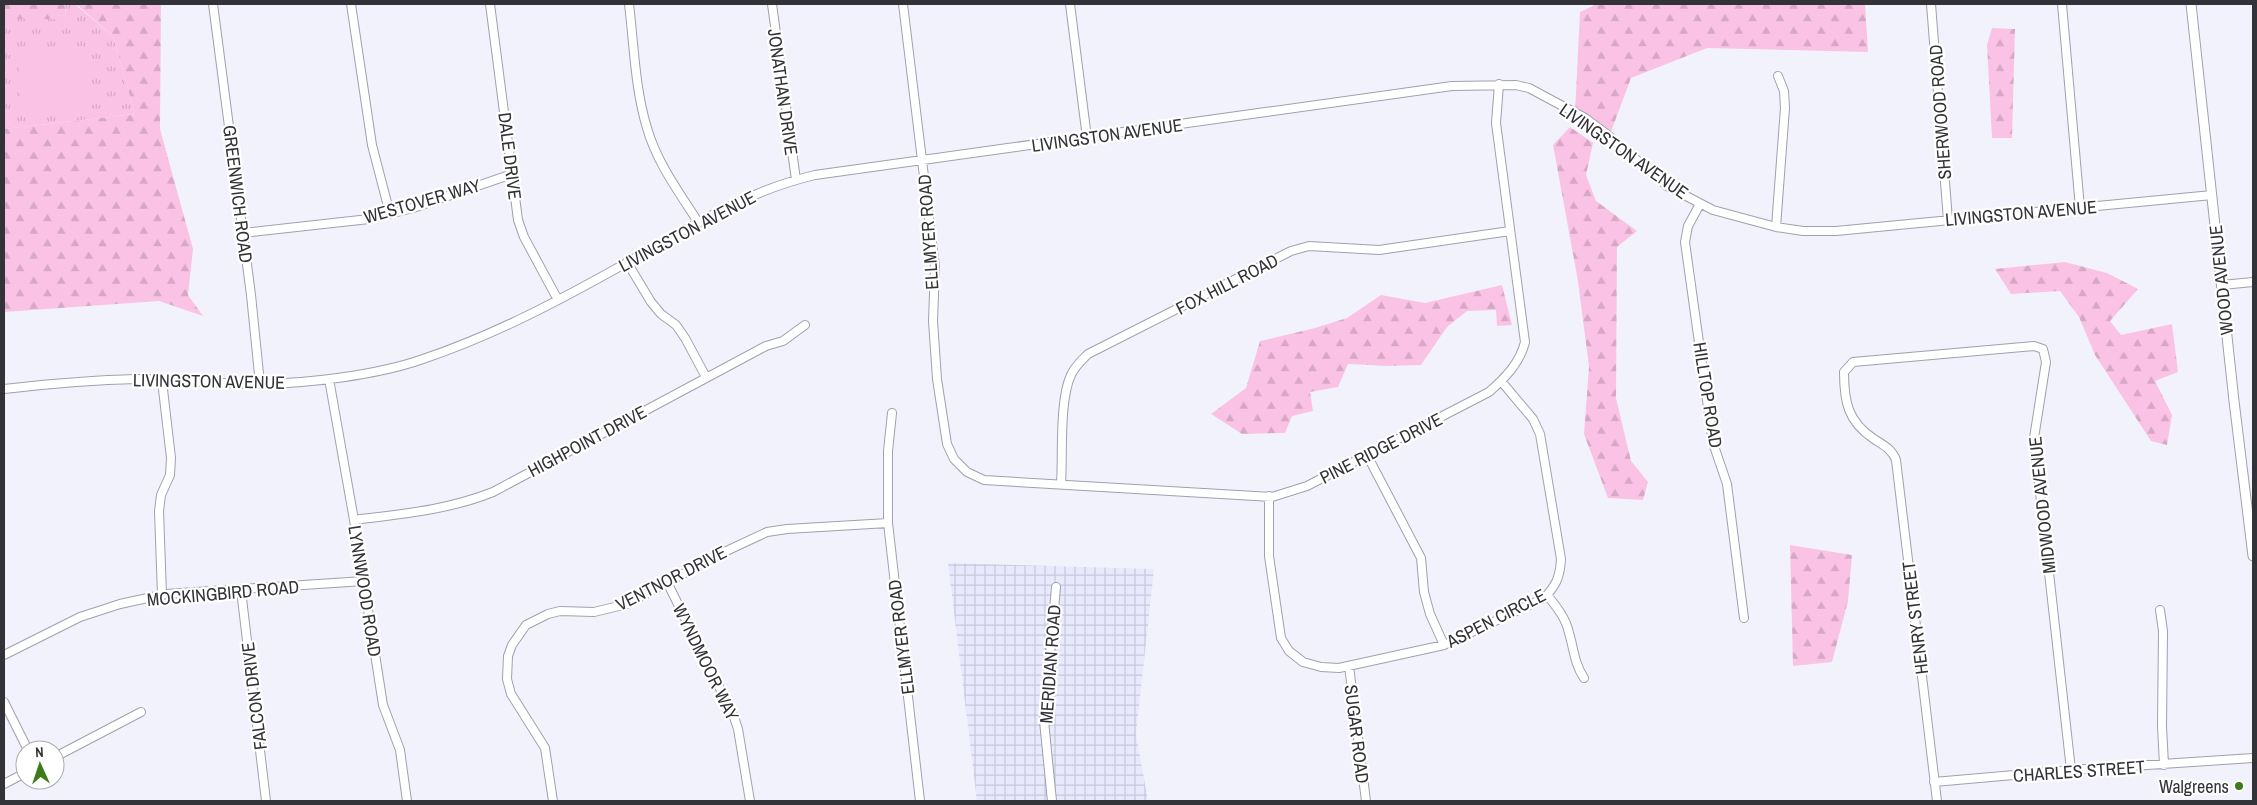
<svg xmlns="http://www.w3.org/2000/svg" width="2257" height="805" font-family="'Archivo Narrow',sans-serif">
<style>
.industrial{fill:url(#industrial-grid)}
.grass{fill:url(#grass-tufts)}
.forest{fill:url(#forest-firs)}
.garden{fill:#fac3e5}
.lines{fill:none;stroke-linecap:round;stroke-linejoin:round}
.minor-casing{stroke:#a0a0b0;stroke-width:10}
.tertiary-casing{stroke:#a0a0b0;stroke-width:11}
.minor{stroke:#fff;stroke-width:8}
.tertiary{stroke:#fff;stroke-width:9}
.poi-dot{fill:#3d7b18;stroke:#fff;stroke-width:2}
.labels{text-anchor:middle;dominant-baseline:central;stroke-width:4.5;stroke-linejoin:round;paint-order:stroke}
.street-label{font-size:18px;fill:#323238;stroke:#fff}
.poi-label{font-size:18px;fill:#323238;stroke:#fff;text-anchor:end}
</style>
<defs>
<pattern id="industrial-grid" width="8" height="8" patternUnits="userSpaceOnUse" patternTransform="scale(1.25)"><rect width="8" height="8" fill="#e8e9fc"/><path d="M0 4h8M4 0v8" fill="none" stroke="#c7c8d9"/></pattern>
<pattern id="grass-tufts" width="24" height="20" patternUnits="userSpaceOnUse" patternTransform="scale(1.25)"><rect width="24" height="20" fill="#fac3e5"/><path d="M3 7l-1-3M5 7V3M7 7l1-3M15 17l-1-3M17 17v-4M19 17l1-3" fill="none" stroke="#d7a8c5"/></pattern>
<pattern id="forest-firs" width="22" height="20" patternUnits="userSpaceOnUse" patternTransform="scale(1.25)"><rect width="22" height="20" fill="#fac3e5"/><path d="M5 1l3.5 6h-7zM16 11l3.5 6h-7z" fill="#d7a8c5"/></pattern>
</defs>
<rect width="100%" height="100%" fill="#f2f2fc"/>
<path class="industrial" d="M948 563 1154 569 1136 734 1148 801H977Z"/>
<path class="grass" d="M65 4H78L77 6 113 36 135 114 4 129V19H66Z"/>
<path class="forest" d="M4 4H65L66 19H4Z
M78 4H161L160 129 193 249 188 295 203 316 159 301 4 312V129L135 114 113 36 77 5Z
M1597 4H1865L1868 52 1707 48 1631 78 1609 137 1575 113 1580 12Z
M1992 28 2015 29 2012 138H1992L1987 45Z
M1570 127 1593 143 1586 175 1596 201 1637 231 1617 247 1616 398 1631 461 1648 482 1643 500 1608 498 1584 434 1589 367 1578 281 1553 145Z
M2065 262 2107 273 2138 289 2110 321 2121 335 2172 324 2178 372 2155 381 2172 415 2167 445 2151 441 2095 355 2079 317 2060 291 2011 294 1995 269Z
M1502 285 1512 325 1497 326 1496 310 1467 311 1447 327 1421 365 1388 366 1348 364 1338 387 1310 392 1313 411 1292 416 1285 433 1242 434 1211 414 1246 388 1260 341 1315 328 1347 318 1381 295 1425 303Z
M1790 545 1852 555 1848 601 1832 662 1793 666Z"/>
<path class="garden" d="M83 46 92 108 22 117 17 48Z"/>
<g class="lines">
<defs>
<path id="minor" d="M213 4 251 295 260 384
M351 4 372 145 390 214
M490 4 518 220 524 237 558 300
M629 4C634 45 635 89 647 128 657 163 679 192 698 222
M772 4 796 180
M903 4 935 267 933 321 937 379 947 444 954 459 967 472 984 480 1272 497 1307 486 1489 392C1505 378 1520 363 1525 342L1496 123 1499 84
M1070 4 1087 138
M1931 4 1948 220
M2062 4 2080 208
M1700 204 1688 226 1685 242 1713 443 1727 484 1744 618
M1776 227 1785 108 1784 91 1778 76
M243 233 369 219 413 208 512 174
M627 262 651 302 661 314 676 325 685 338 706 377
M2222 285 2253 282
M329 379 354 520 383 705 400 750 407 801
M4 389C48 384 92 380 137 379 177 379 217 384 257 384 305 384 378 375 423 359 495 335 562 299 628 262 689 228 746 191 815 175L1452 86 1516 85 1529 88 1585 118 1608 135 1667 186 1713 210 1776 227 1803 231H1836L2212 195
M892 413 888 451V523L920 801
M1367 455 1421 558 1424 592 1430 614 1444 645
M1061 484C1063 456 1059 400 1071 375 1075 366 1081 361 1088 354L1291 251 1309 246 1379 250 1510 231
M1269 496V556L1281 638 1289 651 1303 662 1321 667 1339 668 1444 645 1544 598C1556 586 1560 577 1561 559L1540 434 1533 419 1501 381
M354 520C402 514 448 510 493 492L766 346 783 341 805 325
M667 582 734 717 738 729 750 801
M241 590 266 801
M162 595 159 511 161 495 170 475 171 458 162 381
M1547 595C1556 606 1566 618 1569 633 1574 649 1574 663 1584 678
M2160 610 2163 631 2162 726 2164 765
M4 655 80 617 120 604 166 594 364 581
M1349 666 1366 801
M4 702 28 750
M55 757 141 712
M1934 782 2071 770 2253 758
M4 784 25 773
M553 801 545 748 511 694 507 679 508 656 512 645 526 625 548 614 560 611 594 612 627 604 722 553 767 532 787 529 888 523
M1052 801 1044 721 1056 587
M1937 801 1896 460C1892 449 1883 445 1874 439 1848 422 1844 402 1844 372L1853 362 2034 346 2043 349 2046 362 2034 438 2071 770"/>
<path id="tertiary" d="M2191 4 2234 401 2253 556"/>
</defs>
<use href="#minor" class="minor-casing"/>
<use href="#tertiary" class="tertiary-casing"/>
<use href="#minor" class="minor"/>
<use href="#tertiary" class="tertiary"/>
</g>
<circle class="poi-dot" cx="2239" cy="786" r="5"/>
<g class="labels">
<g class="street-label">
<text transform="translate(783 92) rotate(82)">JONATHAN DRIVE</text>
<text transform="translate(1940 112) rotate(-94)">SHERWOOD ROAD</text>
<text transform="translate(1107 135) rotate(-8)">LIVINGSTON AVENUE</text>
<text transform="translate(1624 151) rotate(35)">LIVINGSTON AVENUE</text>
<text transform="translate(510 156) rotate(83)">DALE DRIVE</text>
<text transform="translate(238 194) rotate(83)">GREENWICH ROAD</text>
<text transform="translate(422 201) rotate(-16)">WESTOVER WAY</text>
<text transform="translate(2021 213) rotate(-5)">LIVINGSTON AVENUE</text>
<text transform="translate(687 231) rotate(-28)">LIVINGSTON AVENUE</text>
<text transform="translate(928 232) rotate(-94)">ELLMYER ROAD</text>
<text transform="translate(2221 280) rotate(-96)">WOOD AVENUE</text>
<text transform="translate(1227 284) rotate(-27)">FOX HILL ROAD</text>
<text transform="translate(209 381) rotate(1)">LIVINGSTON AVENUE</text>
<text transform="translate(1708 395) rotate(81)">HILLTOP ROAD</text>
<text transform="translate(587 441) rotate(-28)">HIGHPOINT DRIVE</text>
<text transform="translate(1381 448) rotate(-27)">PINE RIDGE DRIVE</text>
<text transform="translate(2042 505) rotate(-96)">MIDWOOD AVENUE</text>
<text transform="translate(671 578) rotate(-27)">VENTNOR DRIVE</text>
<text transform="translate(365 591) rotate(81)">LYNNWOOD ROAD</text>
<text transform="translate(223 593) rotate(-5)">MOCKINGBIRD ROAD</text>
<text transform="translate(1496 618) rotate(-27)">ASPEN CIRCLE</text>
<text transform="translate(1915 618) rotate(-97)">HENRY STREET</text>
<text transform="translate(901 637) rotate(-97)">ELLMYER ROAD</text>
<text transform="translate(706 662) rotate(64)">WYNDMOOR WAY</text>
<text transform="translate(1050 664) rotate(-86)">MERIDIAN ROAD</text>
<text transform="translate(254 696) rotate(-97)">FALCON DRIVE</text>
<text transform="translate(1357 734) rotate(83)">SUGAR ROAD</text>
<text transform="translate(2079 771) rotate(-4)">CHARLES STREET</text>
</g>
<g class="poi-label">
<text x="2229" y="786">Walgreens</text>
</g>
</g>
<rect width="2257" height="805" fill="none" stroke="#323238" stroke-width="10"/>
<g transform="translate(40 765) rotate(357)"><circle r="24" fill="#ffffff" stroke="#adadaf"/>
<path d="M0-4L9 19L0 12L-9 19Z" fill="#3d7b18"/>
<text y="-8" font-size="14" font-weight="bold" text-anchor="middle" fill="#323238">N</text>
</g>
</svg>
